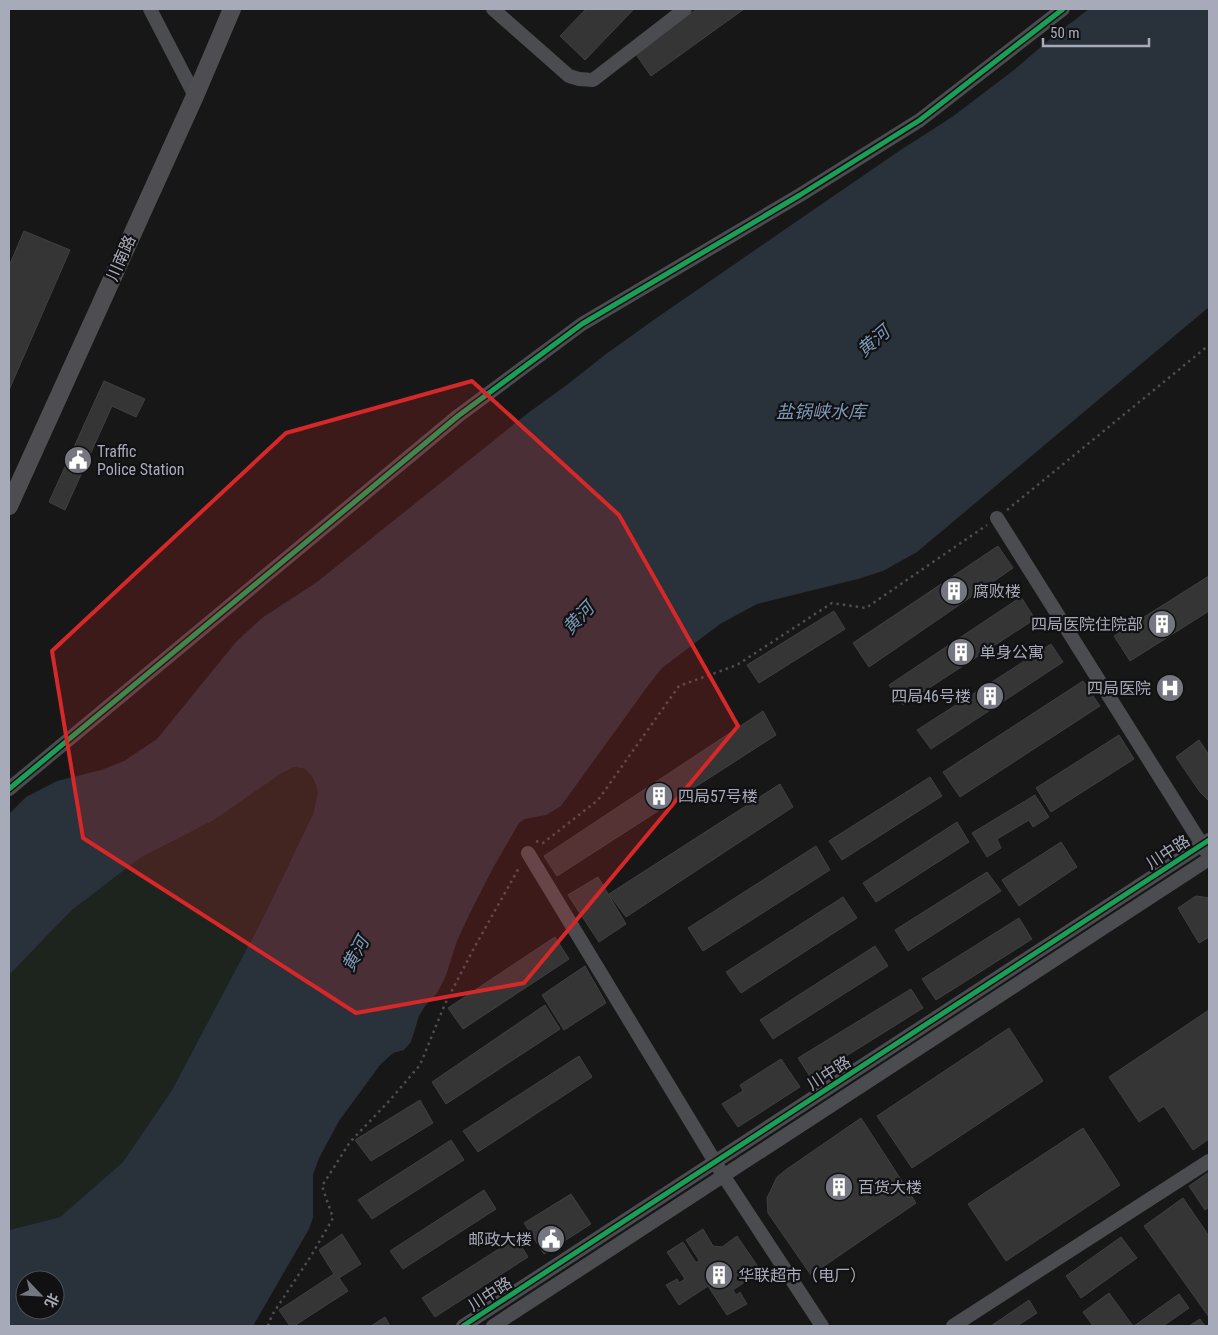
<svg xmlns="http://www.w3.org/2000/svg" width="1218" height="1335" font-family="'Roboto Condensed','Noto Sans SC',sans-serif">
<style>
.green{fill:#1d241e}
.water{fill:#29313a;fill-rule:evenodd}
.building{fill:#353536;stroke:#3f4043}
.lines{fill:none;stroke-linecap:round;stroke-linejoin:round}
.path{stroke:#4d4d52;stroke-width:2.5;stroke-dasharray:2.5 4;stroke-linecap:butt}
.minor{stroke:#4b4c50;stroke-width:14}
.major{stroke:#4e4e52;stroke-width:18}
.cycleway-casing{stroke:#111113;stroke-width:8}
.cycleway{stroke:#1a9f57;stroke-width:5}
.marked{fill:#d62828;fill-opacity:0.2;stroke:#d62828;stroke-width:4;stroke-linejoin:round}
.labels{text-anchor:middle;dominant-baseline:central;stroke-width:4.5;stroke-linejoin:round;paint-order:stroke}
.street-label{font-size:16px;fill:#a7abb9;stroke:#111113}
.poi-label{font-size:16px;fill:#a7abb9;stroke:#111113;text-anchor:start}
.water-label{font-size:18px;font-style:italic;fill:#7c98b6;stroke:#111113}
</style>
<rect width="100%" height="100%" fill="#171717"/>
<path class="green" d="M294 767 305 769 313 778 318 792 313 814 263 918 172 1090 123 1162 60 1217 9 1230V975L72 910 140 858 214 820 282 773Z"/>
<path class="water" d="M1089 9H1209V307L917 552 883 571 858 579 757 604 720 624 662 668 647 687 561 806 546 815 525 819 519 823 493 868 471 911 457 941 445 978 437 993 425 1006 419 1016 411 1042 404 1050 393 1053 380 1065 339 1121 319 1158 313 1175V1218L309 1229 253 1326H9V1230L60 1217 123 1162 172 1090 263 918 313 814 318 792 313 778 305 769 294 767 282 773 214 820 140 858 72 910 9 975V814L26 797 57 781 101 770 124 761 157 739 236 642 262 618 317 582 528 413 568 384 606 354 655 319 800 219 899 151 952 117 1014 70 1056 34ZM25 1280H55V1310H25Z"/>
<path class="building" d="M586 9H634L585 60 560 36Z
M697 9H744L651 76 635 53Z
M24 231 70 250 9 390V266Z
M104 381 145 399 136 417 112 406 65 510 49 502Z
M998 546 1013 568 869 667 853 643Z
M1209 576V611L1130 661 1114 636Z
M1021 597 1035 619 903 705 889 685Z
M834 611 845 629 759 683 747 665Z
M1051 644 1063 662 931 749 917 730Z
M1083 681 1100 706 960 797 943 772Z
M763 711 776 735 557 876 544 856Z
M1119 735 1134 759 1051 812 1036 788Z
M1199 740 1209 755V801L1200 792 1176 757Z
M930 777 942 796 842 860 829 841Z
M780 784 793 807 626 917 609 894Z
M1035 795 1049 817 1033 827 1029 820 997 839 1001 848 987 857 972 833Z
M957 822 969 842 876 902 863 883Z
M1061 842 1077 867 1019 906 1002 880Z
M816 846 830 870 703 951 688 928Z
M987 872 1001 891 908 951 895 930Z
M598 877 626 924 599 942 568 895Z
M1196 896 1209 898V937L1199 943 1178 908Z
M843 897 857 918 741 993 726 972Z
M1019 918 1032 939 936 1000 922 979Z
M555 937 569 959 463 1029 448 1008Z
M875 946 888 966 773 1039 760 1020Z
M585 966 606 1003 564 1030 542 995Z
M911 989 923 1008 811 1078 798 1058Z
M545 1005 560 1029 446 1104 432 1082Z
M1209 1010V1139L1193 1150 1164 1106 1139 1122 1109 1077Z
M1009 1028 1043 1081 912 1168 877 1116Z
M579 1056 592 1077 478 1152 463 1131Z
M781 1059 800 1087 738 1127 722 1104 743 1091 740 1085Z
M420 1100 433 1123 371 1161 355 1140Z
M861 1118 916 1203 811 1275 768 1213 767 1198 777 1177 787 1169Z
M1083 1128 1120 1185 1006 1261 968 1204Z
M451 1140 464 1160 372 1219 358 1200Z
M1209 1172V1207L1205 1210 1189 1186Z
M484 1190 496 1209 403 1269 390 1251Z
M571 1194 591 1224 544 1254 524 1223Z
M1183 1198 1209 1236V1317L1144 1226Z
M703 1229 713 1246 722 1247 737 1236 761 1271 733 1290 736 1295 740 1292 747 1304 727 1315 708 1286 679 1305 666 1285 677 1279 679 1283 685 1279 667 1252 683 1242 696 1263 699 1260 686 1240Z
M342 1234 361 1264 339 1278 348 1291 294 1326H290L279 1310 334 1274 319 1250Z
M1121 1237 1137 1258 1081 1298 1066 1276Z
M516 1238 528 1257 435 1317 422 1298Z
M1109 1293 1133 1326H1093L1083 1312Z
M1179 1294 1189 1308 1163 1326H1134Z
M1029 1300 1037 1313 1017 1326H991Z
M385 1317 390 1326H371Z
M1200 1319 1205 1326H1189Z"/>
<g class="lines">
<path class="path" d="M1007 510 1209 345
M536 841 543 843 598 800 679 686 737 665 832 603 866 608 987 525
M268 1326 272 1315 311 1256 333 1218 322 1186 350 1142 390 1100 420 1065 445 1004 473 950 520 866"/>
<path class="minor" d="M150 9 195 96
M493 9 569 76 579 79 593 80 685 9
M997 518 1206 851
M9 789 458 416 582 324 800 195 920 120 1063 9
M528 853 723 1175 822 1326
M463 1326 1209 840
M493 1326 1209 859
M953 1326 1209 1161"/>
<path class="major" d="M9 506 195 96 232 9"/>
<defs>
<path id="cycleway" d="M9 789 458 416 582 324 800 195 920 120 1063 9
M463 1326 1209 840"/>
</defs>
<use href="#cycleway" class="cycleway-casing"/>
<use href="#cycleway" class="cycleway"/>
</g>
<path class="marked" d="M472 381 619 515 738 726 524 983 356 1013 83 838 52 651 286 433Z"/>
<defs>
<symbol id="civic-disc" viewBox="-11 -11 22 22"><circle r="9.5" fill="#757780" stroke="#111113"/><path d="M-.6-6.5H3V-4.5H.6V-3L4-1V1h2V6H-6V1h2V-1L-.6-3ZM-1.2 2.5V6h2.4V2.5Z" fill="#fff"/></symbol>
<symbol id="building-disc" viewBox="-11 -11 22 22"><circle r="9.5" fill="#757780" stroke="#111113"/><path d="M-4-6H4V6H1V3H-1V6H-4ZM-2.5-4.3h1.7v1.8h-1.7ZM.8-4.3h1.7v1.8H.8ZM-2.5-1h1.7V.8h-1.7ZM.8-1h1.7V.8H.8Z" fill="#fff"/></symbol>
<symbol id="hospital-disc" viewBox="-11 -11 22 22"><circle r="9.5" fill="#757780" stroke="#111113"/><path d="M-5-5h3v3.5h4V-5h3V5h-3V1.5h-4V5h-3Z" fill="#fff"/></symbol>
</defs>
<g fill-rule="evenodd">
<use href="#civic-disc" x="62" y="444" width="32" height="32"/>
<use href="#building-disc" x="938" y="575" width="32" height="32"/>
<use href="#building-disc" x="1146" y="608" width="32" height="32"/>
<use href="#building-disc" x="945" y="636" width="32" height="32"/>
<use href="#hospital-disc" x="1154" y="672" width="32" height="32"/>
<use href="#building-disc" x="974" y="680" width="32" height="32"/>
<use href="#building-disc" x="643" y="780" width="32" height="32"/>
<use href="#building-disc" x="823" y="1171" width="32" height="32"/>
<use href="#civic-disc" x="535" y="1223" width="32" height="32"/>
<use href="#building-disc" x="703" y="1259" width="32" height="32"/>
</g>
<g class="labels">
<g class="street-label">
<text transform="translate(121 258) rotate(-66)">川南路</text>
<text transform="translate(1168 852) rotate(-33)">川中路</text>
<text transform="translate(829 1073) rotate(-33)">川中路</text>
<text transform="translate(490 1294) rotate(-33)">川中路</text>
</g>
<g class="poi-label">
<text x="97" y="451">Traffic<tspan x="97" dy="18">Police Station</tspan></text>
<text x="973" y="591">腐败楼</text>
<text x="1143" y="624" text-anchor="end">四局医院住院部</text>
<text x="980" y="652">单身公寓</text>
<text x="1151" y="688" text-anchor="end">四局医院</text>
<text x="971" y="696" text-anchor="end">四局46号楼</text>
<text x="678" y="796">四局57号楼</text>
<text x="858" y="1187">百货大楼</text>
<text x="532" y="1239" text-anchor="end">邮政大楼</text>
<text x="738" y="1275">华联超市（电厂）</text>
</g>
<g class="water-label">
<text transform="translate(873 341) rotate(-41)">黄河</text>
<text x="821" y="411">盐锅峡水库</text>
<text transform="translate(578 618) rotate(-47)">黄河</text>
<text transform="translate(355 954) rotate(-62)">黄河</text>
</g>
</g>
<rect width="1218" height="1335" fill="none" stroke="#a7abb9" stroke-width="20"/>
<g transform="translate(40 1295) rotate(115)"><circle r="24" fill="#111113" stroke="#4d4f55"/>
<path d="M0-4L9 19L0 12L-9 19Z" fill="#757780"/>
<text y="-8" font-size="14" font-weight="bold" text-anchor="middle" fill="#a7abb9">北</text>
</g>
<path d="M1043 38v8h106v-8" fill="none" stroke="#a7abb9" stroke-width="2.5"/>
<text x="1050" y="38" font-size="15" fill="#a7abb9" stroke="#111113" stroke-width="4" paint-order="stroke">50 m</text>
</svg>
